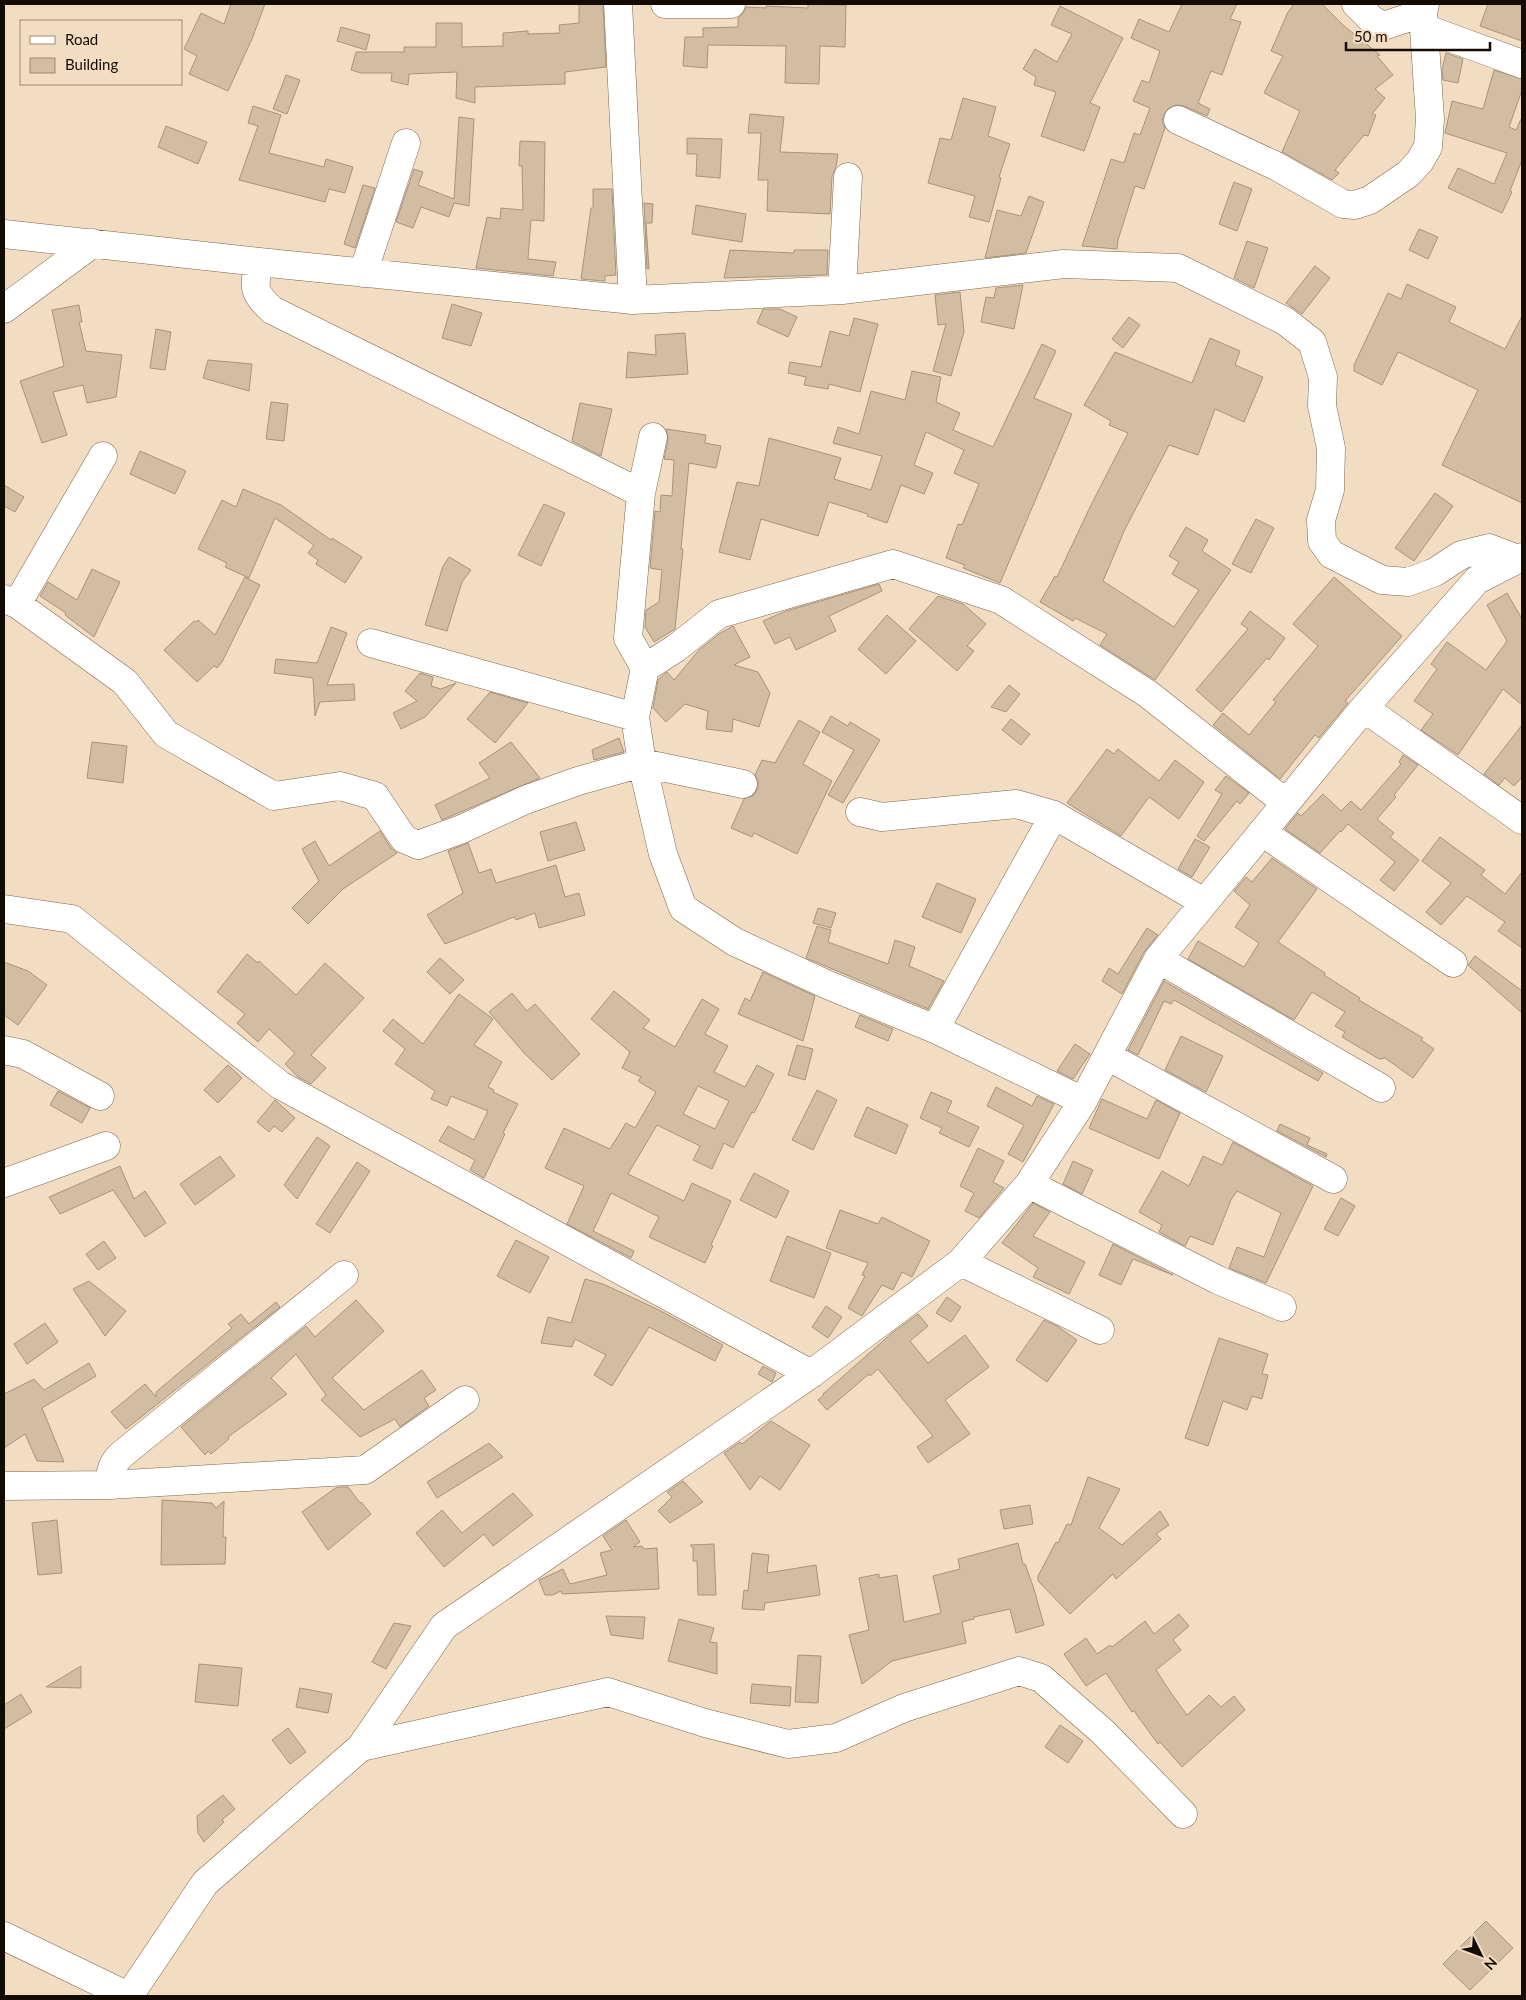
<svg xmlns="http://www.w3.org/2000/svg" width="1526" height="2000" font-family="Lato,sans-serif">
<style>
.building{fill:#d2bca2;stroke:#a8937a;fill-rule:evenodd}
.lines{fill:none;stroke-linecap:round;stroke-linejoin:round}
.minor-casing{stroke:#7b674f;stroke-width:29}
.minor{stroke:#fff;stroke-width:28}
</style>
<rect width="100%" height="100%" fill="#f3ddc2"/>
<path class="building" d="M231 4H265L252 39 228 91 189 74 197 56 184 49 201 13 224 24Z
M579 4H603L606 67 565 72V84L475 87V103L456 98 457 72 409 74 408 85 391 81 392 73H361L351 70 356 52H404V47H436V23H462V47L503 46V33L528 31V34L560 33 559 25 579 23Z
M808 4 846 5 845 47 820 46 819 84 785 83 786 46 708 45 707 68 683 66 685 37H703V28L738 27V18L744 12 746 7 766 8V6L808 8Z
M1182 4H1237L1230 19 1241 22 1222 75 1211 71 1198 103 1210 109 1207 116 1184 106 1176 105 1169 108 1164 114 1162 121 1165 128 1144 189 1135 186 1118 240 1117 249 1082 246 1111 159 1124 163 1134 133 1140 135 1150 108 1133 101 1142 80 1149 83 1160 51 1131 38 1139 19 1169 32Z
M1294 4H1322L1344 26 1380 55 1377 56 1393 75 1375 89 1385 98 1372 114 1376 115 1368 136 1364 135 1335 170 1339 173 1332 180 1282 152 1300 111 1264 93 1283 56 1271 51 1288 12Z
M1488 4H1522V41L1480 26Z
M1060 6 1123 38 1090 103 1100 107 1084 151 1041 136 1056 92 1034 85 1036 77 1023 69 1035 49 1057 62 1072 34 1051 25Z
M341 27 370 35 366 50 337 41Z
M1446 53 1463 59 1458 83 1443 80 1442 69Z
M1494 70 1522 79V90L1509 127 1516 130 1522 117V160L1510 191 1512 192 1502 213 1448 188 1458 168 1494 184 1507 153 1445 133 1452 101 1483 109Z
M286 75 300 80 287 114 273 109Z
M963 98 996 107 988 136 1010 144 999 177 1001 178 989 222 969 217 975 196 928 183 940 138 951 140Z
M253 106 281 115 269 153 324 167 326 159 353 167 345 193 329 189 325 202 239 180 258 126 248 123Z
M750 114 784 117 780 152 838 154 836 167 832 176 830 214 767 211 768 180H758L761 133H748Z
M459 117 474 119 469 206 454 203 449 217 421 207 413 228 396 222 414 169 423 172 418 185 454 199Z
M166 126 207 142 198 164 158 147Z
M687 138 722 139 720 178 696 176 697 154H687Z
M520 141 545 142 544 221 531 220 528 259 556 262 553 276 476 268 487 217 500 219 501 208 523 210 522 166H519Z
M1234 182 1252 189 1237 231 1219 224Z
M363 185 375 188 355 248 344 244Z
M593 189H612L616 275 605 276V281L581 279 591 208H593Z
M1029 196 1044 202 1026 253 985 258 997 210 1021 216Z
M644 203 653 204 652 223H646L649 269H647Z
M696 205 746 214 742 242 692 234Z
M1419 229 1438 237 1428 259 1409 250Z
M1247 241 1268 248 1254 288 1234 278Z
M730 250 794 253V250H828L827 275 724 278Z
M1315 266 1330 278 1302 314 1286 303Z
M1407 284 1456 307 1449 322 1505 349 1522 316V503L1442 465 1478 390 1398 352 1382 385 1354 371V365L1388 293 1401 299Z
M1023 285 1014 329 981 322 986 297 994 298 996 288Z
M960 292 964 332 951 376 933 371 946 324 938 325 935 295Z
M452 304 482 313 471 346 442 338Z
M79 305 82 322H79L86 351 122 355 116 397 87 403 83 385 53 392 67 435 42 443 20 381 64 366 52 310Z
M763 309H780L797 317 788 337 757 323Z
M1129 317 1140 325 1123 348 1112 339Z
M854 318 878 324 860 392 829 384 828 389 804 385 806 377 788 373 790 362 821 367 830 331 849 336Z
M156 329 171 332 165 370 150 368Z
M685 333 688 374 626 378 628 352 656 355 655 335Z
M1210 338 1240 351 1235 365 1263 377 1244 422 1215 409 1198 455 1169 445 1125 529 1103 581 1174 627 1199 590 1172 574 1179 562 1169 556 1186 527 1208 540 1202 551 1231 570 1155 680 1100 645 1107 634 1075 618 1073 621 1040 602 1055 576 1057 577 1091 505 1128 433 1109 425 1111 421 1084 405 1115 352 1192 383Z
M1042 344 1056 351 1034 398 1072 414 1000 583 963 568 965 565 946 558 958 524 962 525 979 484 954 473 964 450 926 432 914 465 933 473 924 494 901 485 887 523 867 516 868 514 829 502 818 536 761 519 750 560 719 552 737 482 759 486 769 438 841 458 834 479 871 490 882 456 833 443 838 427 859 434 871 391 905 400 912 371 941 377 936 402 960 413 953 430 993 447Z
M208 360 252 364 249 391 203 378Z
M271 402 288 404 284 441 266 439Z
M580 403 612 409 601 456 572 441Z
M666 429 706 435 705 443 721 446 716 468 689 463 681 549H683L675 629 654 642 645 627 646 610 659 602 662 570 650 568 655 511 660 512 661 495 672 496 674 460 664 459 668 440Z
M140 451 186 471 175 494 130 474Z
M4 485 24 497 15 512 4 506Z
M243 489 281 505 331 540 332 538 362 557 345 583 316 564 318 560 308 553 314 545 275 518 249 578 225 567 227 563 198 549 222 500 236 507Z
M1435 493 1453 506 1414 561 1395 548Z
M544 504 565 513 541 566 518 555Z
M1256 519 1274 528 1251 573 1232 564Z
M449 557 471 570 462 582 447 631 425 625 443 566Z
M92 569 120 582 94 637 65 615 66 613 40 596 48 582 77 600Z
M245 577 260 585 222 662 217 668 214 666 197 682 164 650 194 621 196 622 198 620 215 635Z
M1334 577 1402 636 1345 701 1348 703 1319 738 1315 735 1280 779 1213 725 1223 713 1249 735 1276 702 1273 700 1318 646 1293 624Z
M879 584 882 591 829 616 836 631 796 650 790 637 775 644 763 621 786 611Z
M1507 593 1522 619V705L1503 689 1458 755 1421 730 1433 714 1414 701 1437 669 1431 664 1447 642 1486 670 1507 641 1487 605Z
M938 596 963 604 986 624 967 646 974 651 957 671 909 629Z
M1250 611 1285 638 1269 660 1267 658 1221 712 1196 690 1248 629 1241 624Z
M887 615 916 641 886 674 858 649Z
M733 626 750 657 734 665 758 672 770 693 759 727 733 719 732 732 706 729 708 711 685 704 666 722 653 708 658 680 667 672 674 680 699 650 719 634Z
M331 627 347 633 327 685 354 684 355 700 320 702 315 716 313 678 274 673 276 659 317 663Z
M420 673 433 677 431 686 441 689 456 683 425 717 401 729 393 713 417 701 405 691Z
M1009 685 1020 694 1006 712 991 707Z
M490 692 528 703 495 743 467 719Z
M831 716 848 726 850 722 880 740 843 803 828 795 854 750 822 732Z
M1011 719 1030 734 1021 745 1002 730Z
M799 720 820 732 803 764 832 781 797 854 754 833 752 837 731 828 744 799 754 795 758 788V780L755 775 762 760 775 763Z
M1522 725V777L1514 786 1505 778 1499 785 1484 774Z
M619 738 624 752 594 760 592 750Z
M92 742 127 746 123 783 87 778Z
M511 742 540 778 442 820 435 805 490 778 479 763Z
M1107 749 1114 754 1118 749 1159 781 1175 760 1204 782 1179 819 1149 797 1121 836 1067 803Z
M1403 755 1418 765 1394 795 1396 797 1377 819 1394 833 1390 837 1419 860 1394 891 1380 880 1395 862 1348 824 1341 832 1340 831 1320 853 1285 829 1298 813 1301 816 1323 794 1341 811 1351 801 1361 810 1401 764 1399 762Z
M1226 776 1249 793 1240 804 1237 801 1204 841 1197 836 1222 794 1215 790Z
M576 822 585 850 548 861 540 832Z
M380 831 391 848 397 853 343 889 308 924 292 908 319 881 302 849 315 841 329 866Z
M1440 837 1485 870 1481 875 1505 894 1522 872V948L1498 931 1505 922 1467 896 1441 925 1426 912 1451 883 1422 861Z
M1195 839 1210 847 1192 877 1178 869Z
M468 843 479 873 491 869 496 883 556 865 565 897 579 893 585 915 539 928 535 913 516 920 514 917 445 944 427 915 463 893 448 851Z
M1272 858 1317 889 1278 942 1325 973 1324 975 1360 998 1359 1000 1423 1038 1421 1040 1434 1049 1413 1078 1385 1058 1379 1059 1342 1037 1345 1032 1335 1026 1345 1012 1312 992 1294 1020 1188 959 1198 941 1244 967 1259 943 1235 927 1250 905 1234 891 1246 877 1252 882Z
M937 883 976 899 961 933 922 917Z
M818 908 836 913 831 928 813 923Z
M817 926 831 930 828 942 888 964 895 940 915 947 909 966 944 981 928 1009 806 958Z
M1147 928 1158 935 1144 952 1122 994 1102 981 1109 968 1118 974Z
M247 954 258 963 259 961 296 995 325 963 364 998 311 1055 326 1068 311 1084 298 1077 285 1064 295 1053 269 1029 258 1042 237 1023 245 1014 217 992Z
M1475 956 1522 991V1013L1468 965Z
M440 958 464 980 450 994 427 972Z
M4 962 28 971 47 985 18 1025 4 1015Z
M763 972 815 996 803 1041 738 1014 745 998 750 1001Z
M1164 981 1323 1073 1318 1081 1174 1000 1171 1004 1164 1001 1138 1055 1128 1050Z
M614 991 650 1020 643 1028 675 1047 702 999 719 1009 705 1034 728 1046 714 1072 745 1087 757 1065 774 1074 754 1113 752 1112 733 1148 724 1143 712 1169 693 1160 700 1146 657 1125 628 1174 684 1201 692 1183 731 1201 711 1245 713 1246 705 1263 649 1237 659 1217 611 1193 593 1231 634 1251 631 1258 567 1224 584 1186 545 1168 564 1128 610 1149 626 1123 635 1128 656 1092 638 1081 641 1077 622 1068 630 1052 591 1019ZM698 1086 729 1101 715 1129 683 1114Z
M512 993 527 1011 535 1004 580 1054 552 1080 524 1053 489 1012Z
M459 994 493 1019 474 1045 502 1062 488 1087 494 1090 493 1092 518 1104 503 1133 505 1134 484 1178 470 1170 475 1160 439 1141 448 1126 474 1140 488 1111 451 1096 447 1106 431 1099 435 1091 395 1064 405 1049 383 1031 393 1019 423 1044Z
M860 1015 893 1029 888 1041 855 1027Z
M1181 1036 1223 1056 1206 1092 1165 1070Z
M1075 1044 1090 1054 1073 1079 1057 1071Z
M797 1045 813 1049 805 1080 788 1075Z
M228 1065 242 1078 218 1103 204 1090Z
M996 1087 1032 1106 1037 1096 1054 1104 1023 1162 1008 1154 1024 1125 987 1106Z
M817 1090 837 1100 813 1150 792 1140Z
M58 1091 90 1108 82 1123 50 1105Z
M931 1092 952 1101 947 1112 979 1127 969 1147 939 1133 942 1128 920 1118Z
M1102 1099 1147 1119 1156 1100 1180 1113 1159 1159 1089 1128Z
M275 1100 295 1118 282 1132 274 1126 269 1132 257 1122Z
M867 1107 908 1125 896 1154 854 1136Z
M1280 1124 1310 1138 1307 1145 1327 1154 1326 1157 1277 1131Z
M317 1137 330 1146 297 1199 284 1185Z
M1233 1142 1313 1186 1266 1283 1229 1268 1237 1247 1264 1257 1281 1213 1237 1191 1231 1200 1213 1245 1190 1236 1185 1246 1159 1232 1162 1225 1139 1212 1162 1171 1189 1186 1203 1156 1222 1165Z
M978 1148 1004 1161 993 1182 1004 1188 979 1218 965 1211 974 1193 960 1186Z
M220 1156 235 1176 195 1205 180 1184Z
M1073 1161 1093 1170 1082 1194 1063 1184Z
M357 1162 370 1171 330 1233 316 1224Z
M120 1166 134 1199 145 1191 166 1223 145 1237 113 1190 60 1214 49 1197Z
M754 1173 789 1191 776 1218 740 1200Z
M1341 1198 1355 1206 1338 1236 1324 1229Z
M1033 1203 1050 1212 1033 1236 1085 1262 1069 1294 1033 1277 1038 1268 1002 1243Z
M840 1210 878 1224 882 1217 930 1241 912 1277 902 1272 893 1290 882 1285 862 1316 848 1308 865 1276 862 1275 868 1263 826 1248Z
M787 1236 831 1253 814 1298 770 1281Z
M516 1240 549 1257 530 1293 497 1276Z
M104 1241 116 1258 98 1270 86 1254Z
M1113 1244 1173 1275 1133 1259 1121 1285 1099 1275Z
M585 1279 603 1284 659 1310 723 1345 715 1361 649 1327 612 1386 594 1375 606 1355 575 1339 572 1347 541 1343 548 1317 571 1323Z
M89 1281 126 1311 105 1336 73 1289Z
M947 1297 961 1307 951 1322 936 1313Z
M356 1300 384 1331 332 1378 364 1410 422 1370 436 1390 424 1398 429 1406 400 1427 395 1419 360 1437 321 1400 326 1395 296 1354 271 1378 287 1394 228 1437 229 1439 211 1454 208 1451 205 1455 181 1427 306 1326 315 1337Z
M276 1302 280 1307 126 1429 111 1412 145 1384 156 1397V1392L232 1328 228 1324 241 1314 249 1324Z
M826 1306 842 1317 828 1338 812 1327Z
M918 1314 928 1326 910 1341 928 1363 965 1335 989 1367 945 1400 970 1434 928 1463 917 1447 933 1436 878 1369 870 1376 869 1374 827 1410 818 1400 824 1395 823 1394 892 1333Z
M1044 1320 1057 1326 1077 1340 1047 1382 1016 1360Z
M45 1323 58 1342 27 1364 14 1344Z
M1219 1338 1268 1354 1262 1374 1268 1375 1262 1399 1252 1396 1247 1410 1223 1401 1208 1446 1185 1438Z
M89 1363 96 1376 42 1408 64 1462 37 1461 25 1434 4 1448V1394L34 1379 44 1390Z
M763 1366 776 1373 772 1382 758 1374Z
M771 1421 810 1445 780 1490 760 1476 750 1490 724 1453 740 1442 742 1444Z
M489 1443 503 1457 437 1498 427 1482Z
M1088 1477 1120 1489 1099 1528 1122 1545 1160 1511 1169 1525 1156 1534 1161 1539 1116 1579 1113 1574 1070 1614 1038 1581V1576L1056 1542 1058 1543 1067 1524 1071 1525Z
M683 1481 703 1502 670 1523 658 1511 672 1497 667 1492Z
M337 1487H348L360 1503 361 1502 371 1514 328 1550 302 1512Z
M513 1493 533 1515 493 1546 484 1534 444 1567 416 1533 442 1510 462 1533Z
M162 1500 212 1503 216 1508 224 1501 223 1537H226L225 1564 161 1565Z
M1030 1505 1033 1524 1004 1529 1000 1510Z
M57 1520 62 1573 38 1575 32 1523Z
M626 1520 640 1542 633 1547 642 1546 644 1549 657 1548 659 1589 562 1594 561 1591 553 1595H545L539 1580 563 1569 570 1584 607 1575 600 1553 612 1550 603 1536Z
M1018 1543 1023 1564H1025L1033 1586 1044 1625 1016 1633 1010 1609 974 1617V1619L962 1622 966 1643 892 1661 862 1684 849 1635 869 1630 859 1578 879 1574V1578L897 1575 904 1622 941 1613 933 1576 960 1569 958 1559Z
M714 1544 716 1595H698L697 1561H693V1548L690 1545Z
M752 1553 769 1555 767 1573 816 1565 820 1595 765 1603 764 1610 742 1609 744 1590 748 1591Z
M1179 1614 1189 1626 1173 1640 1181 1650 1156 1670 1171 1693 1187 1715 1209 1695 1221 1707 1234 1696 1245 1710 1182 1767 1160 1742 1158 1744 1134 1711 1132 1712 1106 1673 1086 1686 1064 1654 1086 1638 1097 1654 1110 1645 1112 1647 1145 1621 1154 1634Z
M606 1616 645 1617 643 1639 611 1635Z
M679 1619 714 1628 710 1642 717 1643V1674L668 1661Z
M394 1623 411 1626 386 1669 372 1662Z
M798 1655 821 1656 818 1703 795 1702Z
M199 1664 242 1668 238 1706 195 1702Z
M81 1666V1688L46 1687Z
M752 1684 791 1687 790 1706 750 1703Z
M300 1688 332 1694 328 1713 296 1707Z
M21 1694 32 1712 4 1729V1705Z
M1060 1725 1083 1741 1068 1763 1045 1747Z
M288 1728 306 1752 290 1764 272 1740Z
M223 1795 235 1809 222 1820 224 1822 204 1842 198 1833 197 1816Z
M1486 1921 1513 1948 1470 1990 1443 1964Z"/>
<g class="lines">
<defs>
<path id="minor" d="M618 4 633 300
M665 4H731
M1356 4 1371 19 1383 26 1423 13
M1424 28 1522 64
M1178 120 1276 166 1343 204 1355 205 1370 200 1408 174 1420 161 1428 147 1430 119 1423 13 1425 4
M4 234 259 262 633 300 842 290 1064 264 1178 268 1285 321 1312 342 1323 377 1322 406 1331 448 1330 490 1321 520 1322 541 1331 554 1382 580 1408 582 1435 572 1461 555 1489 548 1518 559
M259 262C254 287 252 292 272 310L641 493
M363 273 406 143
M842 290 848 177
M4 309 93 243
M4 599 17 604 125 682 166 734 274 796 340 786 375 796 404 839 418 845 462 829 525 800 578 781 642 763 743 784
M17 604 103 456
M371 643 635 717
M645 668 628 638 641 493 653 437
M1364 708 1522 820
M860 812 882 817 1016 804 1054 815 1204 902
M1262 832 1453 963
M4 909 72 919 280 1085 811 1374
M1158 959 1381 1088
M935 1029 1054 815
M4 1050 23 1054 100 1096
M1107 1056 1333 1179
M1083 1101 935 1029 828 985 735 942 683 908 663 854 642 763 635 717 645 668 676 648 719 614 893 564 1001 600 1148 694 1286 803
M4 1183 106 1146
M1029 1184 1218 1280 1282 1307
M961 1262 1100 1330
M109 1485C110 1472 112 1464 121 1455L344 1275
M4 1486 109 1485 365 1470 465 1400
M361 1747 608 1692 705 1723 788 1744 836 1738 904 1708 1019 1671 1041 1678 1103 1732 1183 1814
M4 1936 128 1996
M129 1996 205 1883 361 1747 444 1626 811 1374 961 1262 1029 1184 1083 1101 1158 959 1364 708 1477 580 1522 557"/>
</defs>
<use href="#minor" class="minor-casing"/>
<use href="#minor" class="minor"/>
</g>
<rect width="1526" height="2000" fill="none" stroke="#140c04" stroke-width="10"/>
<rect x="20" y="20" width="162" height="65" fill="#f3ddc2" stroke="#9a8976"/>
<rect x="30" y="36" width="25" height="8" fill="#ffffff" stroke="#9a8976"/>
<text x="65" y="45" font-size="15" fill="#140c04">Road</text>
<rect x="30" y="58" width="25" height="15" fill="#d2bca2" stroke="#9a8976"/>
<text x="65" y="70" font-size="15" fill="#140c04">Building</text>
<g transform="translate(1481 1955) rotate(132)" stroke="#f3ddc2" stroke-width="4" paint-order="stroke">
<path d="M0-4L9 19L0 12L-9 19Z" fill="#140c04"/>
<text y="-8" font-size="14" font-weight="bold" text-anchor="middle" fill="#140c04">N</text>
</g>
<path d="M1346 42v8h144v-8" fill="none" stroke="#140c04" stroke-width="2.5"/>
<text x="1354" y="42" font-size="15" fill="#140c04" stroke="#f3ddc2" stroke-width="4" paint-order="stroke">50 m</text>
</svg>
